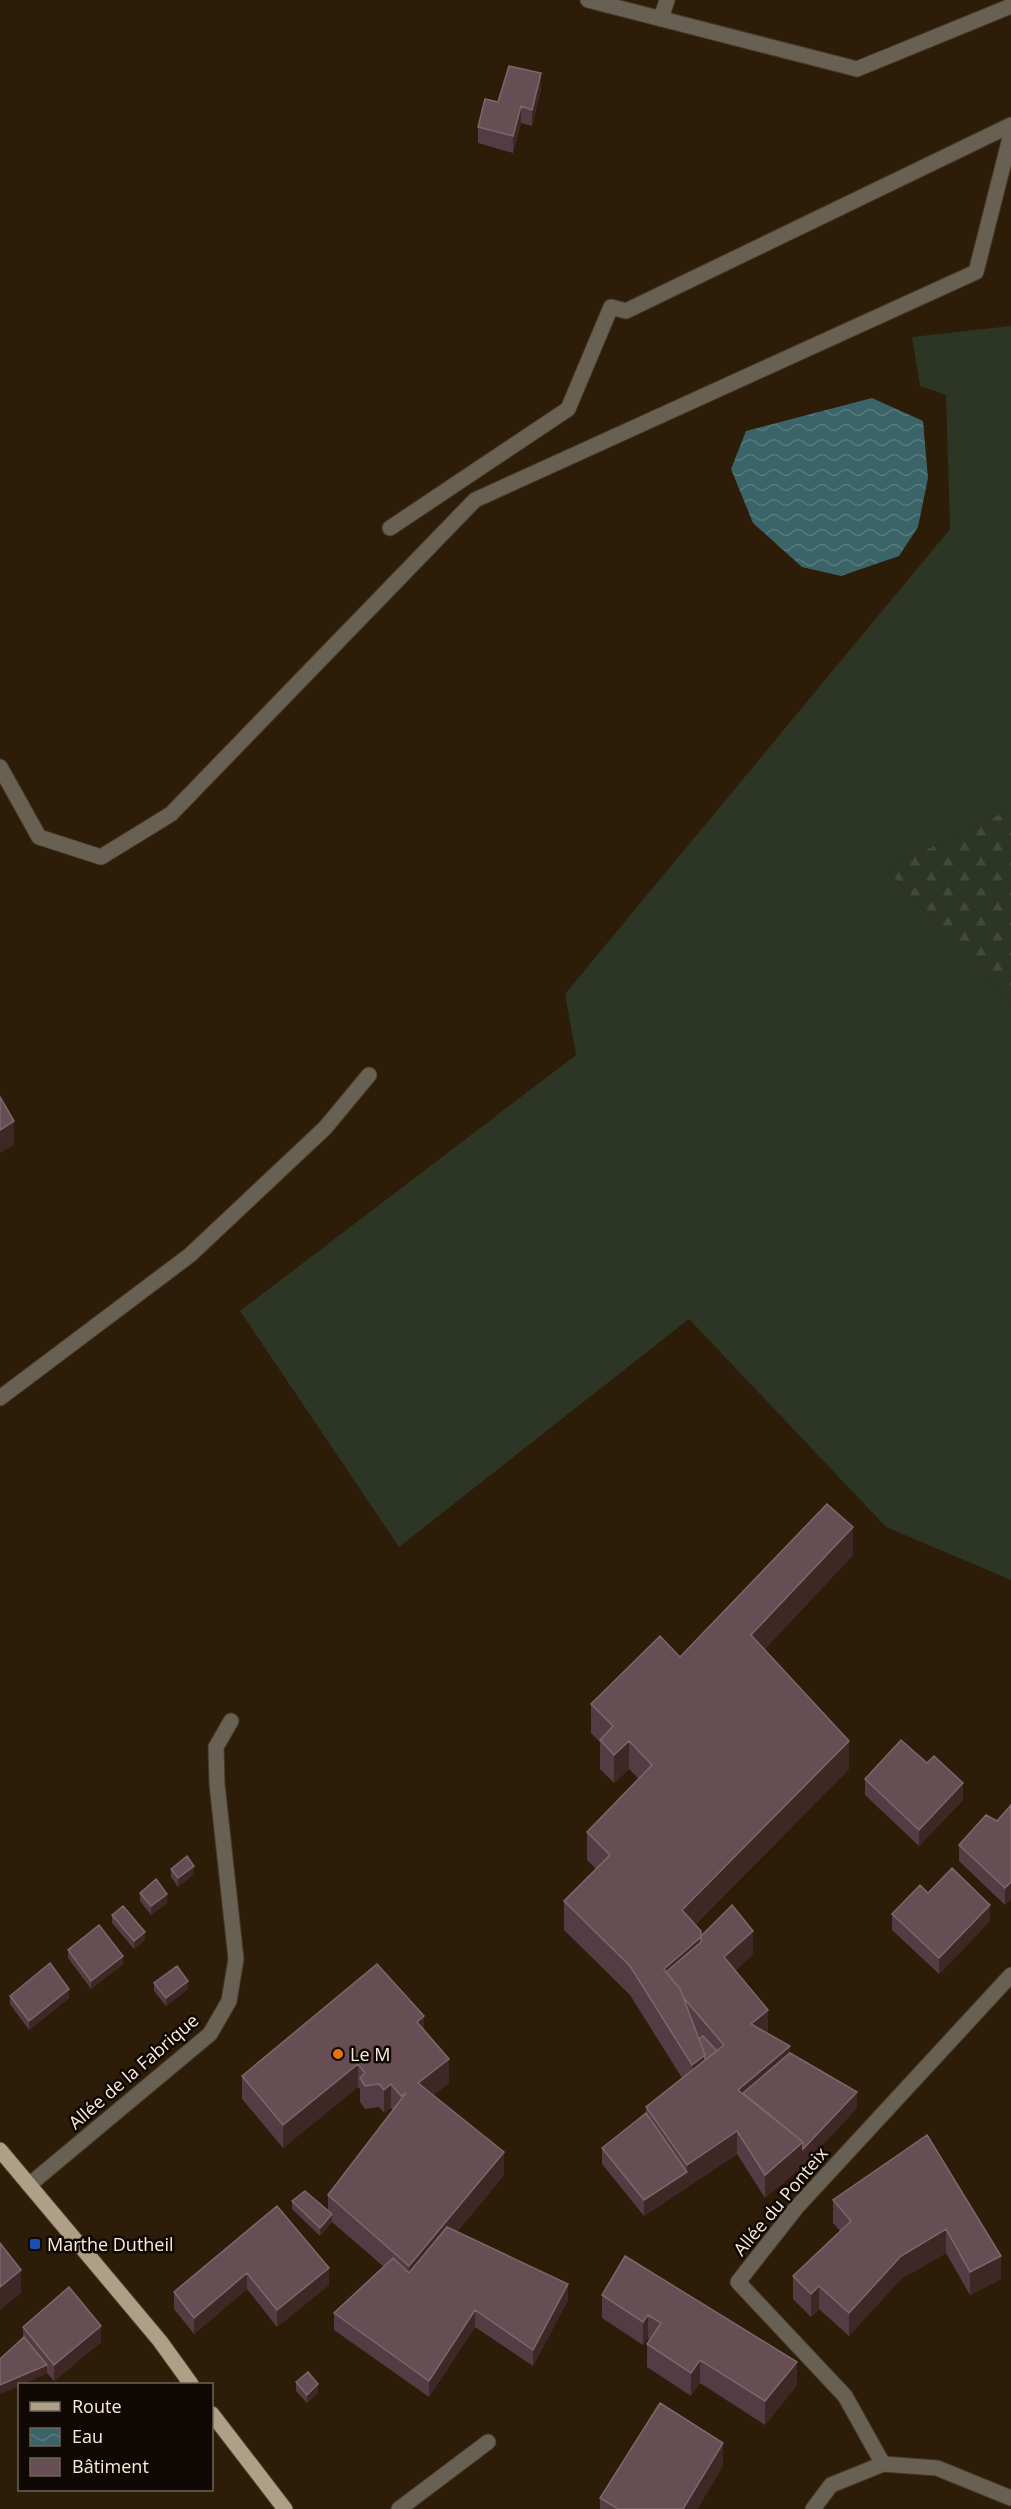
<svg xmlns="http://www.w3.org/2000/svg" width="1011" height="2509" font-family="'Open Sans',sans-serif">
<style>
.grass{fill:#2d3525}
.forest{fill:url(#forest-firs)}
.water{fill:url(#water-waves)}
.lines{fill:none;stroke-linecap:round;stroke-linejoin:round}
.minor-casing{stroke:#493925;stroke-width:17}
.major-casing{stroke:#493925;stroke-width:17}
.minor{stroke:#676053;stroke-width:15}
.major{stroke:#aea086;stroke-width:15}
.wall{fill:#553b44}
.shaded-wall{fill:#3e2724}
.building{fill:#674e54;stroke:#7d676a;stroke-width:1.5}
.food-dot{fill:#e8710a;stroke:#100802;stroke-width:2}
.transit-dot{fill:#1a4fb4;stroke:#100802;stroke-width:2}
.labels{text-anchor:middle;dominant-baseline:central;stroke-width:5;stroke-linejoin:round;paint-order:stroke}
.poi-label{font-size:18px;fill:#f7ecdf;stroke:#100802;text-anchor:start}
.street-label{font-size:18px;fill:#f7ecdf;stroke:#100802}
</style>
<defs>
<pattern id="forest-firs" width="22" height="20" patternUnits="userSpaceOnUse" patternTransform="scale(1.5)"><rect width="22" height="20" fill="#2d3525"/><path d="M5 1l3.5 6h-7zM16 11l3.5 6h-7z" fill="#42493a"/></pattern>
<pattern id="water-waves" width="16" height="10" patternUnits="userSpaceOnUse" patternTransform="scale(1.5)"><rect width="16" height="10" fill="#3a6468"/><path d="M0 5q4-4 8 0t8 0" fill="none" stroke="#577a7d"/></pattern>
</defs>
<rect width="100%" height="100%" fill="#2d1c07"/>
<path class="grass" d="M1011 326V809L886 869 1011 1003V1580L886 1527 689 1319 399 1547 240 1311 576 1055 565 994 950 529 946 395 920 386 912 337Z"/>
<path class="forest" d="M1011 809V1003L886 869Z"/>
<path class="water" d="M872 398 923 421 928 478 918 527 899 556 841 576 802 567 753 523 731 469 746 431Z"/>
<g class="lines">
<defs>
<path id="minor" d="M588 0 857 69 1011 6
M661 19 667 0
M390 528 568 409 611 307 626 311 1011 125
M0 767 39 837 101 857 171 814 475 500 976 272 1011 134
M0 1398 190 1255 325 1128 369 1075
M29 2185 210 2034 229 2001 236 1959 217 1784 216 1747 231 1721
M883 2464 845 2396 738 2282 796 2208 1011 1975
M399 2509 488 2442
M813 2509 831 2485 883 2464 937 2468 1011 2498"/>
<path id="major" d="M0 2150 160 2341 191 2384
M212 2414 285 2509"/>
</defs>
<use href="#minor" class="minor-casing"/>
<use href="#major" class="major-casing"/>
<use href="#minor" class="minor"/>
<use href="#major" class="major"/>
</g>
<path class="wall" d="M541 89 532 126 521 123 513 153 478 143V127L498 102Z
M853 1555 764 1650 849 1769 696 1924 701 1936 753 1954 735 1971 767 2033 857 2108 803 2166 765 2198 737 2154 644 2216 602 2164V2148L646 2113V2107L682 2078 630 1995 564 1930V1901L596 1869 587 1860V1832L639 1779 629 1769 614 1783 600 1769V1742L591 1733V1704L680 1657Z
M865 1779 963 1800 919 1846 865 1795Z
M1011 1805V1899L1005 1905 959 1861V1845L997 1821Z
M171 1869 194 1874 178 1887 171 1877Z
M140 1893 167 1903 151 1915 140 1901Z
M928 1893 990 1921 939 1974 892 1930V1914Z
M112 1915 145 1940 134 1949 112 1923Z
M68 1950 123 1964 91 1989 68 1958Z
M154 1983 188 1989 166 2006 154 1991Z
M10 1996 69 1998 29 2030 10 2004Z
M424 2029 449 2083 433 2095 504 2175 457 2232 568 2300 533 2366 475 2327 429 2397 334 2330V2313L384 2267 332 2222 320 2236 292 2209V2201L328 2210V2195L393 2110 391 2108 384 2113 379 2107 365 2109 360 2102V2089L358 2087 283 2148 242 2099V2076Z
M927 2135 1001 2279 970 2295 946 2253 901 2279 849 2336 819 2309 811 2317 793 2299V2276L840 2231 833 2223V2200Z
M277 2206 329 2285 277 2327 247 2289 194 2334 174 2309V2292Z
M625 2256 797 2385 765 2425 700 2383 691 2396 647 2367V2344L650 2340 648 2338 643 2345 602 2318V2295Z
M23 2327 101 2342 54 2381 47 2373 22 2385H20L0 2394 23 2338Z
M296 2382 318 2393 307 2403 296 2391Z
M723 2466 697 2509H600V2498Z"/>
<path class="shaded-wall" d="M541 73V89L532 126V110Z
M521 106V123L513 153V136Z
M14 1121V1145L0 1153V1130Z
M853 1527V1555L751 1664V1635Z
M629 1741V1769L614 1783V1755Z
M849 1741V1769L682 1938V1910Z
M963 1783V1800L919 1846V1830Z
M194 1866V1874L178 1887V1878Z
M1011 1882V1899L1005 1905V1888Z
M167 1894V1903L151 1915V1906Z
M990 1905V1921L939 1974V1958Z
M753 1931V1954L724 1981V1957Z
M145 1932V1940L134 1949V1941Z
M701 1937V1965L675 1988 664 1969Z
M123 1956V1964L91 1989V1981Z
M188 1981V1989L166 2006V1998Z
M69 1989V1998L29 2030V2021Z
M768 2010V2033L751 2047V2024Z
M424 2016V2040L417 2022Z
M790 2046V2069L748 2105 738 2090Z
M705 2055V2075L692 2094V2065Z
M449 2059V2083L418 2107V2083Z
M358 2064V2087L283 2148V2125Z
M391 2084V2108L384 2113V2090Z
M857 2092V2108L803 2166 765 2198V2175Z
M737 2131V2154L644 2216V2200L687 2172V2165Z
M504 2152V2175L409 2289V2266Z
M332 2214V2222L320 2236V2228Z
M946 2229V2253L901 2279 849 2336V2313L901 2256Z
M1001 2256V2279L970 2295V2272Z
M329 2268V2285L277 2327V2310Z
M21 2270V2293L0 2310V2287Z
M247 2273V2289L194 2334V2318Z
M568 2284V2300L533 2366V2350Z
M819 2286V2309L811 2317V2294Z
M475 2310V2327L429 2397V2381Z
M648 2315V2338L643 2345V2322Z
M101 2326V2342L54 2381V2365Z
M700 2360V2383L691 2396V2373Z
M797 2362V2385L765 2425V2401Z
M47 2365V2373L22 2385H20L0 2394V2385Z
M318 2384V2393L307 2403V2395Z
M723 2443V2466L697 2509H683Z"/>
<path class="building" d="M509 66 541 73 532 110 521 106 513 136 478 127 485 99 498 102Z
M0 1097 14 1121 0 1130Z
M827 1504 853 1527 751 1635 849 1741 682 1910 701 1931V1937L664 1969 680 1989 705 2055 692 2065 630 1966 564 1901 610 1855 587 1832 652 1765 629 1741 614 1755 600 1740 613 1726 591 1704 660 1636 680 1657Z
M901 1740 927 1763 934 1756 963 1783 919 1830 865 1779Z
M1011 1805V1882L1005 1888 959 1845 986 1815 997 1821Z
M187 1856 194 1866 178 1878 171 1869Z
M952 1868 990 1905 939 1958 892 1914 920 1885 928 1893Z
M156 1879 167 1894 151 1906 140 1893Z
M732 1905 753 1931 724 1957 768 2010 751 2024 790 2046 738 2090 803 2142 765 2175 737 2131 687 2165 646 2107 724 2045 683 1997 680 1989 666 1972 701 1942V1936Z
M123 1906 145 1932 134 1941 112 1915Z
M99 1925 123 1956 91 1981 68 1950Z
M50 1963 69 1989 29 2021 10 1996Z
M377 1964 424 2016 417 2022 449 2059 418 2083 504 2152 409 2266 328 2195 406 2093 401 2096 391 2084 384 2090 379 2084 365 2086 360 2078 365 2073 358 2064 283 2125 242 2076Z
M177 1966 188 1981 166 1998 154 1983Z
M703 2036 717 2051 705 2060V2055L699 2039Z
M790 2053 857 2092 803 2149V2142L743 2093Z
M646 2113 687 2172 644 2200 602 2148Z
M927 2135 1001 2256 970 2272 946 2229 901 2256 849 2313 819 2286 811 2294 793 2276 851 2221 833 2200Z
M305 2191 332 2214 320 2228 292 2201Z
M277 2206 329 2268 277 2310 247 2273 194 2318 174 2292Z
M447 2227 568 2284 533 2350 475 2310 429 2381 334 2313 393 2258 409 2273Z
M0 2243 21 2270 0 2287Z
M625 2256 797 2362 765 2401 700 2360 691 2373 647 2344 661 2323 648 2315 643 2322 602 2295Z
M69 2287 101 2326 54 2365 23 2327Z
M24 2337 47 2365 0 2385V2359Z
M308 2372 318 2384 307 2395 296 2382Z
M660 2403 723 2443 683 2509H618L600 2498Z"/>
<circle class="food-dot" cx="338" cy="2054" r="6"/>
<rect class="transit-dot" x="29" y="2238" width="12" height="12" rx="3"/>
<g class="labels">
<g class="poi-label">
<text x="350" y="2054">Le M</text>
<text x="47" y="2244">Marthe Dutheil</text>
</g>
<g class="street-label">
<text transform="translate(133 2071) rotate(-41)">Allée de la Fabrique</text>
<text transform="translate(780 2201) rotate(-50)">Allée du Ponteix</text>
</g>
</g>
<rect x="18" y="2383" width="195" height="108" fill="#100802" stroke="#6c635a" stroke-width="1.5"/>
<rect x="30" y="2402" width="30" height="9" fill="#aea086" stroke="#6c635a" stroke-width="1.5"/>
<text x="72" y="2413" font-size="18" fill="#f7ecdf">Route</text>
<rect x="30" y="2428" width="30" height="18" fill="url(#water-waves)" stroke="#6c635a" stroke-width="1.5"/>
<text x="72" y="2443" font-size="18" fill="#f7ecdf">Eau</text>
<rect x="30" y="2458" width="30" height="18" fill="#674e54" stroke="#6c635a" stroke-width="1.5"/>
<text x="72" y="2473" font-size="18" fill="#f7ecdf">Bâtiment</text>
</svg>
